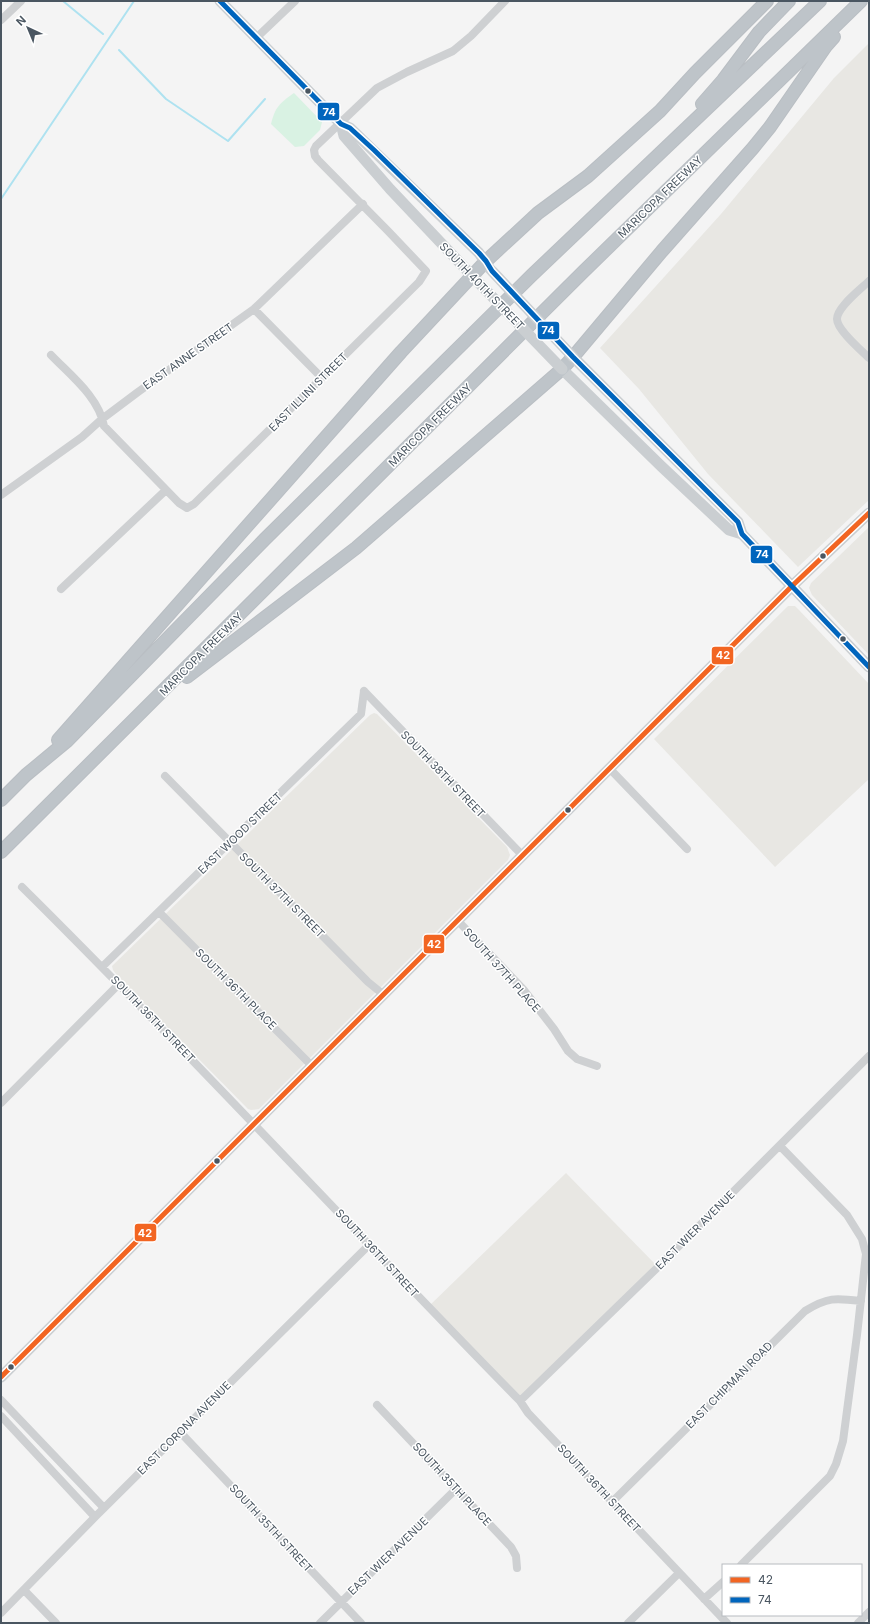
<svg xmlns="http://www.w3.org/2000/svg" width="870" height="1624" font-family="Inter,sans-serif">
<style>
.commercial{fill:#e8e7e3}
.green{fill:#d9f2e3}
.lines{fill:none;stroke-linecap:round;stroke-linejoin:round}
.stream{stroke:#aee2f0;stroke-width:2}
.highway-casing{stroke:#b9bec3;stroke-width:14}
.minor{stroke:#ced0d2;stroke-width:8}
.major{stroke:#caced1;stroke-width:11}
.highway{stroke:#bec4c9;stroke-width:12}
.major-bridge{stroke:#caced1;stroke-width:11}
.bus-1-casing{stroke:#fff;stroke-width:8}
.bus-2-casing{stroke:#fff;stroke-width:8}
.bus-1{stroke:#f26522;stroke-width:5}
.bus-2{stroke:#0065bd;stroke-width:5}
.bus-dot{fill:#4a5661;stroke:#fff;stroke-width:1.5}
.labels{text-anchor:middle;dominant-baseline:central;stroke-width:3;stroke-linejoin:round;paint-order:stroke}
.street-label{font-size:11px;fill:#4a5661;stroke:#fff}
.line-badge{stroke:#fff;stroke-width:1.5}
.badge-label{font-size:11px;text-anchor:middle;font-weight:bold;fill:#fff}
</style>
<rect width="100%" height="100%" fill="#f4f4f4"/>
<path class="commercial" d="M869 43V500L798 567 708 474 639 389 600 348 721 214 834 78Z
M869 527V655L812 595 809 588 811 583Z
M788 606H795L799 610 869 684V779L775 867 654 739Z
M374 713 377 714 507 847 510 855 508 860 259 1109 251 1110 248 1109 119 978 113 970 112 966 370 715Z
M566 1173 658 1267 520 1401 428 1307Z"/>
<path class="green" d="M294 93 322 122 320 130 304 146 295 147 271 124C275 107 280 103 294 93Z"/>
<g class="lines">
<path class="stream" d="M63 1 103 34
M119 50 166 99 228 141 265 99
M1 199 134 1"/>
<defs>
<path id="highway" d="M702 104 723 80 759 32 789 1
M187 677 356 548 562 369 573 357 662 251 753 148 770 127 826 46 834 37
M58 740 401 352 486 261 538 213 588 176 660 111 695 73 767 1
M1 800 26 775 67 741 265 539 532 275 820 1
M1 852 583 272 861 1"/>
</defs>
<use href="#highway" class="highway-casing"/>
<path class="minor" d="M1 20 21 1
M256 38 295 1
M869 281C860 290 837 307 837 319 837 330 862 351 869 358
M254 309 322 378
M51 355C70 375 99 397 104 426L179 503 187 508 194 504 419 282 426 271 388 231 318 160 315 156 314 150 316 146 377 88 407 72 453 51 471 36 505 1
M1 495 82 437 102 419 138 392 254 309 363 204
M61 589 166 490
M364 691 523 856
M610 769 687 849
M165 776 368 982 384 995
M22 887C192 1055 353 1231 520 1401L528 1413 727 1623
M159 912 312 1066
M458 921 523 989 554 1029 568 1051 577 1059 597 1066
M102 967 361 714 364 691
M1 1103 119 984
M1 1400 104 1508
M520 1401 658 1267 869 1056
M377 1405 511 1547 516 1556 517 1568
M1 1416 95 1517
M180 1432 361 1623
M612 1502 805 1311C828 1297 835 1298 861 1301
M741 1565 830 1476 836 1464 843 1441 857 1335 866 1254 862 1239 847 1215 780 1146
M24 1590 56 1623
M704 1599 723 1582
M1 1613 95 1517 369 1245
M320 1623 456 1489
M628 1623 679 1573
M858 1623 869 1612"/>
<path class="major" d="M220 1 341 124 350 128 479 253 490 269
M341 124 344 136 390 189 478 282
M573 357 738 522 742 534 869 667
M562 369 661 466 729 530 742 534
M1 1377 792 586 869 513"/>
<use href="#highway" class="highway"/>
<path class="major-bridge" d="M492 271 573 357
M479 283 562 369"/>
<defs>
<path id="bus-1" d="M1 1377 792 586 869 513"/>
<path id="bus-2" d="M220 1 341 124 350 128 374 150 479 253 486 261 492 271 573 357 738 522 742 534 869 667"/>
</defs>
<use href="#bus-1" class="bus-1-casing"/>
<use href="#bus-2" class="bus-2-casing"/>
<use href="#bus-1" class="bus-1"/>
<use href="#bus-2" class="bus-2"/>
</g>
<g class="bus-dot">
<circle cx="308" cy="91" r="3.5"/>
<circle cx="823" cy="556" r="3.5"/>
<circle cx="843" cy="639" r="3.5"/>
<circle cx="568" cy="810" r="3.5"/>
<circle cx="217" cy="1161" r="3.5"/>
<circle cx="11" cy="1367" r="3.5"/>
</g>
<g class="labels">
<g class="street-label">
<text transform="translate(660 197) rotate(-44)">MARICOPA FREEWAY</text>
<text transform="translate(482 286) rotate(46)">SOUTH 40TH STREET</text>
<text transform="translate(188 356) rotate(-35)">EAST ANNE STREET</text>
<text transform="translate(308 392) rotate(-45)">EAST ILLINI STREET</text>
<text transform="translate(430 425) rotate(-45)">MARICOPA FREEWAY</text>
<text transform="translate(201 654) rotate(-45)">MARICOPA FREEWAY</text>
<text transform="translate(443 774) rotate(46)">SOUTH 38TH STREET</text>
<text transform="translate(240 833) rotate(-44)">EAST WOOD STREET</text>
<text transform="translate(282 895) rotate(45)">SOUTH 37TH STREET</text>
<text transform="translate(502 970) rotate(48)">SOUTH 37TH PLACE</text>
<text transform="translate(236 989) rotate(45)">SOUTH 36TH PLACE</text>
<text transform="translate(153 1019) rotate(46)">SOUTH 36TH STREET</text>
<text transform="translate(695 1230) rotate(-45)">EAST WIER AVENUE</text>
<text transform="translate(377 1253) rotate(47)">SOUTH 36TH STREET</text>
<text transform="translate(729 1385) rotate(-45)">EAST CHIPMAN ROAD</text>
<text transform="translate(184 1428) rotate(-45)">EAST CORONA AVENUE</text>
<text transform="translate(452 1484) rotate(47)">SOUTH 35TH PLACE</text>
<text transform="translate(599 1488) rotate(47)">SOUTH 36TH STREET</text>
<text transform="translate(271 1528) rotate(47)">SOUTH 35TH STREET</text>
<text transform="translate(388 1556) rotate(-44)">EAST WIER AVENUE</text>
</g>
</g>
<g class="line-badge">
<rect x="317" y="102" width="23" height="19" rx="4" fill="#0065bd"/>
<rect x="537" y="321" width="23" height="19" rx="4" fill="#0065bd"/>
<rect x="750" y="545" width="23" height="19" rx="4" fill="#0065bd"/>
<rect x="711" y="646" width="23" height="19" rx="4" fill="#f26522"/>
<rect x="423" y="934" width="22" height="20" rx="4" fill="#f26522"/>
<rect x="134" y="1223" width="23" height="19" rx="4" fill="#f26522"/>
</g>
<g class="badge-label">
<text x="329" y="116">74</text>
<text x="548" y="334">74</text>
<text x="762" y="558">74</text>
<text x="723" y="659">42</text>
<text x="434" y="948">42</text>
<text x="145" y="1237">42</text>
</g>
<rect width="870" height="1624" fill="none" stroke="#4a5661" stroke-width="4"/>
<rect x="722" y="1564" width="140" height="52" fill="#ffffff" stroke="#b7bbc0"/>
<rect x="730" y="1577" width="20" height="6" fill="#f26522" stroke="#b7bbc0"/>
<text x="758" y="1584" font-size="12" fill="#4a5661">42</text>
<rect x="730" y="1597" width="20" height="6" fill="#0065bd" stroke="#b7bbc0"/>
<text x="758" y="1604" font-size="12" fill="#4a5661">74</text>
<g transform="translate(28 28) rotate(316)" stroke="#ffffff" stroke-width="3" paint-order="stroke">
<path d="M0-3L7 15L0 10L-7 15Z" fill="#4a5661"/>
<text y="-6" font-size="11" font-weight="bold" text-anchor="middle" fill="#4a5661">N</text>
</g>
</svg>
